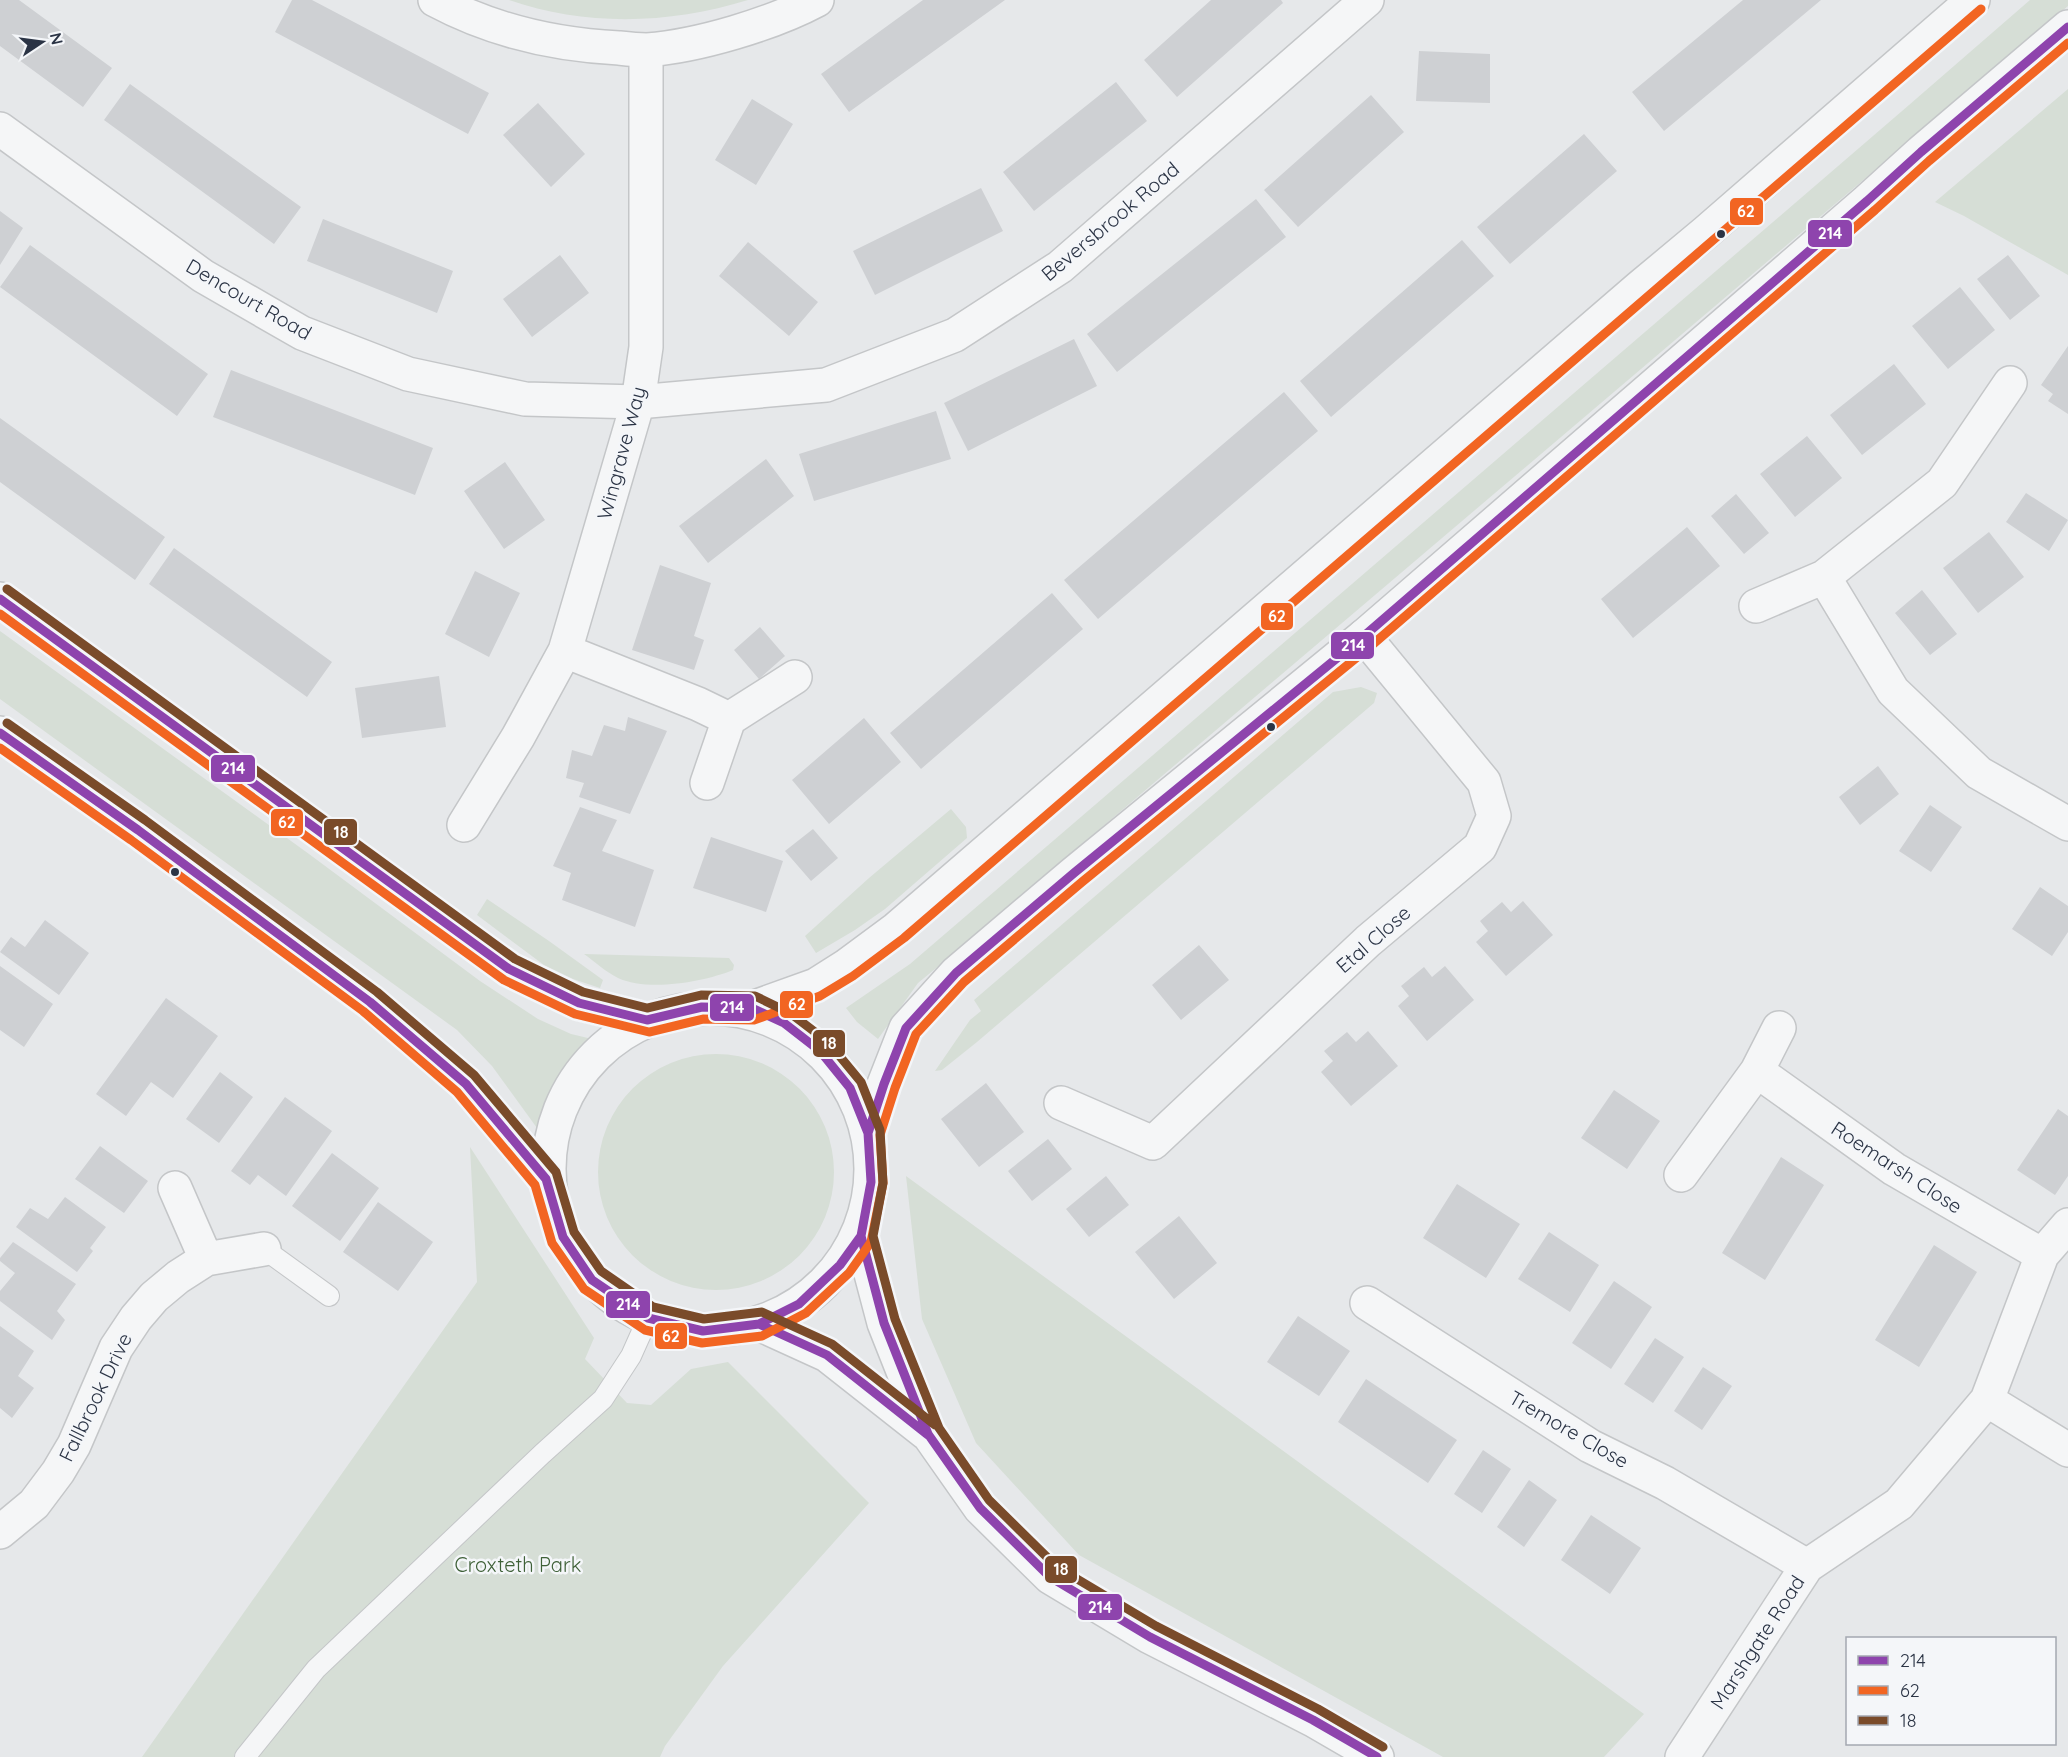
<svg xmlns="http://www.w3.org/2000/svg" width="2068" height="1757" font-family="Quicksand,sans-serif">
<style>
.green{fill:#d6ded6}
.building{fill:#ced0d3}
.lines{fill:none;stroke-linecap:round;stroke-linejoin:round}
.service-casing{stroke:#c4c6c8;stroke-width:22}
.minor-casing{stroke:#c4c6c8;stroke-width:36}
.tertiary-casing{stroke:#c4c6c8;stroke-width:36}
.service{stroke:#f5f6f7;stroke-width:20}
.minor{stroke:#f5f6f7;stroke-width:33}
.tertiary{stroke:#f5f6f7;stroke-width:33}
.bus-1-casing{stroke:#f4f6f9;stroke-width:14}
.bus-2-casing{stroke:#f4f6f9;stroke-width:14}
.bus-3-casing{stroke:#f4f6f9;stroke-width:14}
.bus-1{stroke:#8e44ad;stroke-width:9}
.bus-2{stroke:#f26522;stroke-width:9}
.bus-3{stroke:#7a4b2a;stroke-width:9}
.bus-dot{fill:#2b3445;stroke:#f4f6f9;stroke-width:2}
.labels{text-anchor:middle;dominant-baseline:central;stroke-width:5;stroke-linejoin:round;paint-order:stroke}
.street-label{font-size:20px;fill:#2b3445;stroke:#f4f6f9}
.park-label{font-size:20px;fill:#3f6138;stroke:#f4f6f9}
.line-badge{stroke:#f4f6f9;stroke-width:2}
.badge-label{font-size:16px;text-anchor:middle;font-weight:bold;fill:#fff}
</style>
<rect width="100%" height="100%" fill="#e6e8ea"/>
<path class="green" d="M509 0H748C671 24 586 27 509 0Z
M2030 0H2068V6L935 969 918 983 878 1039 857 1022 846 1008 910 964 1909 105Z
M2068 89V275L1964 216 1935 202Z
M0 631 309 854 480 981 538 1019 571 1034 592 1039C563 1067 550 1090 537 1128L492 1066 457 1030 0 699Z
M1361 687 1377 693 1374 703 977 1042 942 1070 935 1071 970 1020 981 1011 974 1000 1333 692Z
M951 809 966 827 967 838 885 909 855 930 816 953 805 936 869 878Z
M487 899 549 941 603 980 600 988 573 979 544 965 477 915Z
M584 954 729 958 734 965 733 970C704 982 648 992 618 978 606 972 595 962 584 954Z
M598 1172a118 118 0 1 1 236 0a118 118 0 1 1-236 0Z
M470 1147 594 1338 585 1359 627 1403 651 1405 691 1369 728 1362 869 1503 723 1666 665 1746 660 1757H142L477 1282Z
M906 1176 1644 1714 1604 1757H1443L1079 1555 976 1443 922 1319Z"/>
<path class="building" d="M0 0H19L112 68 83 107 0 46Z
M292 0H312L489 93 468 134 275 32Z
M923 0H1005L849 112 821 74Z
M1211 0H1281L1283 3 1177 97 1144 60Z
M1743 0H1821L1664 131 1632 92Z
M1419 51 1490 54V103L1416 101Z
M1116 82 1147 121 1034 211 1003 172Z
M130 84 301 207 274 244 104 120Z
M1371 95 1404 132 1298 227 1264 190Z
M752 99 793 124 756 185 715 160Z
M538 103 585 154 551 187 503 135Z
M1584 134 1617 171 1510 264 1477 227Z
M981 188 1003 231 875 295 853 251Z
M1256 199 1286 237 1117 372 1087 334Z
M0 211 23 228 0 265Z
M323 219 453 271 437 313 307 261Z
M1462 240 1494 276 1331 417 1300 381Z
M748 242 818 302 789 336 719 276Z
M30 245 208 374 177 416 0 287Z
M560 255 589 293 532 337 503 299Z
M2008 255 2040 296 2010 320 1977 279Z
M1960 287 1995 330 1948 369 1912 326Z
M1074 339 1097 386 968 451 944 403Z
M2068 346V414L2048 401 2053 394 2041 385Z
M1894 364 1926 404 1862 455 1830 415Z
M231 370 433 448 415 495 213 417Z
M1284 392 1318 431 1098 619 1064 580Z
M936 411 951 459 814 501 799 454Z
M0 418 165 537 135 580 0 482Z
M1807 436 1842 478 1795 517 1760 474Z
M766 459 794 496 708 563 679 526Z
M505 462 545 520 504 549 464 491Z
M2026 493 2068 520 2049 551 2006 522Z
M1736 494 1769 533 1744 554 1711 516Z
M1687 527 1720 566 1633 638 1601 599Z
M1989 532 2024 577 1978 613 1943 568Z
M174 548 332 662 307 697 149 584Z
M660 565 711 583 694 636 704 640 694 670 632 650Z
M475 571 520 593 489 657 445 634Z
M1922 590 1957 634 1930 655 1895 613Z
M1052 593 1083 629 921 769 890 733Z
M760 627 785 656 759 679 734 650Z
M439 676 446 727 362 738 355 688Z
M628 717 667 731 630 814 579 797 584 783 566 778 572 750 592 756 604 725 625 731Z
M864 718 901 762 829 824 792 780Z
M1878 766 1899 794 1860 825 1839 797Z
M1930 805 1962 827 1931 872 1899 851Z
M580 807 617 820 602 851 654 870 635 927 562 900 571 873 553 866Z
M813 829 838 858 811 881 785 851Z
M711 837 783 861 766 912 693 888Z
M2040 887 2068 906V932L2052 956 2012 929Z
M1523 901 1553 935 1506 976 1476 942 1488 931 1480 921 1502 902 1511 912Z
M45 920 89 953 59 995 0 952 11 937 25 947Z
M1199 945 1229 980 1181 1020 1152 985Z
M0 966 53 1004 24 1047 0 1030Z
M1445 966 1474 1000 1427 1041 1398 1006 1409 996 1401 986 1424 967 1432 977Z
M166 998 218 1036 173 1098 151 1082 126 1116 96 1094Z
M1368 1031 1398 1066 1351 1106 1321 1072 1333 1061 1324 1051 1347 1032 1356 1042Z
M220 1072 253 1097 219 1143 186 1119Z
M986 1083 1024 1132 979 1167 941 1119Z
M1614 1090 1660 1121 1627 1169 1581 1138Z
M285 1097 332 1131 286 1196 258 1175 250 1185 231 1171Z
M2058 1109 2068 1116V1176L2055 1195 2017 1170Z
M1048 1139 1072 1169 1032 1201 1008 1171Z
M100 1146 148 1181 124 1213 75 1179Z
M332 1153 379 1188 340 1241 292 1206Z
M1781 1157 1824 1185 1765 1280 1722 1253Z
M1106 1176 1129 1205 1089 1237 1066 1209Z
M1457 1184 1520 1224 1486 1278 1423 1238Z
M65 1197 106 1227 90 1248 93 1251 77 1272 16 1227 30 1208 48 1219Z
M378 1202 433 1242 398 1291 343 1252Z
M1179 1216 1217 1263 1174 1299 1135 1252Z
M1549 1232 1599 1265 1570 1312 1518 1279Z
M13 1242 76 1284 57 1311 65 1320 52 1340 0 1301V1291L15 1273 0 1261V1258Z
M1934 1245 1977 1272 1919 1367 1875 1340Z
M1614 1281 1652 1307 1611 1369 1572 1343Z
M1298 1316 1350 1351 1319 1396 1267 1362Z
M0 1326 34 1351 18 1376 34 1388 12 1418 0 1408Z
M1655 1338 1684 1357 1653 1403 1624 1384Z
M1703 1367 1732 1386 1702 1430 1674 1411Z
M1366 1379 1457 1440 1428 1483 1338 1422Z
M1483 1450 1511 1469 1482 1513 1454 1494Z
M1529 1480 1557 1500 1524 1547 1497 1527Z
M1591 1515 1641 1548 1610 1594 1561 1560Z"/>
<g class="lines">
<defs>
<path id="service" d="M264 1249 329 1296
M245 1757 316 1669 542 1454 603 1399 631 1356 648 1318"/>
<path id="minor" d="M435 0C491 30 556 45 619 48 628 49 638 50 647 50 698 46 772 24 817 0
M0 129 203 276 302 333 408 374 525 399 638 402 826 385 955 335 1060 267 1367 0
M1824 577 1893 691 1979 773 2068 824
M1756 606 1824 577 1942 483 2010 383
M565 651 698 704 729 719 707 783
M729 719 795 677
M464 825 518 737 565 651 638 402 646 347V50
M1757 1071 1894 1169 2042 1255
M1061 1103 1153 1143 1368 941 1480 847 1494 816 1484 782 1364 636
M1681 1175 1757 1071 1779 1028
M175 1188 206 1259
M1367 1303 1590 1446 1665 1483 1807 1566
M1987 1400 2068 1450
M0 1532 34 1504 58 1472 74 1445 116 1348 136 1318 154 1297 178 1277 206 1259 264 1249
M1682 1757 1807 1566 1899 1504 1987 1400 2042 1255 2068 1225"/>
<path id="tertiary" d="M0 599 509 969 579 1003 647 1020
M0 733 138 830 370 1002 466 1084 546 1179
M752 1008 816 985 846 966 896 929 1640 287 1706 232 1973 0
M549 1169a161 161 0 1 1 322 0a161 161 0 1 1-322 0Z
M868 1133 884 1084 906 1028 956 973 1074 873 1364 636 1867 201 1921 152 2068 27
M861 1236 884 1323 928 1434 980 1508 1050 1577 1150 1637 1313 1720 1377 1757
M759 1324 827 1355 926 1433"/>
</defs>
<use href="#service" class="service-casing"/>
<use href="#minor" class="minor-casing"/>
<use href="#tertiary" class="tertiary-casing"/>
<use href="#service" class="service"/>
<use href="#minor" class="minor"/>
<use href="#tertiary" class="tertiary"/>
<defs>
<path id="bus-1" d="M0 599 509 969 579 1003 647 1020 702 1007 752 1008 784 1023 820 1051 850 1088 868 1133 871 1182 861 1236 840 1265 799 1304 759 1324 703 1331 648 1318 592 1280 563 1237 546 1179 466 1084 370 1002 138 830 0 733
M759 1324 827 1355 928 1435
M1377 1757 1313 1720 1150 1637 1050 1577 980 1508 928 1434 884 1323 861 1236 871 1182 868 1133 884 1084 906 1028 956 973 1074 873 1364 636 1867 201 1921 152 2068 27"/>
<path id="bus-2" d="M0 614 504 980 575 1014 649 1032 703 1019 754 1020 820 996 853 976 904 938 1981 9
M0 748 131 840 363 1011 457 1092 535 1185 552 1243 584 1289 645 1330 702 1343 762 1336 806 1313 849 1273 871 1242 883 1183 880 1135 895 1088 916 1034 964 982 1082 882 1372 645 1875 210 1929 161 2068 43"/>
<path id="bus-3" d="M7 589 515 959 583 992 647 1008 701 995 755 996 790 1013 828 1042 861 1082 880 1130 883 1183 873 1236 895 1319 939 1428 989 1500 1057 1567 1156 1626 1318 1709 1383 1747
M7 723 145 820 377 992 474 1075 556 1172 574 1232 601 1271 653 1307 704 1319 762 1312 832 1344 935 1425"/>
</defs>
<use href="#bus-1" class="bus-1-casing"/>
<use href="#bus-2" class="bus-2-casing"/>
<use href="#bus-3" class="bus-3-casing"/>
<use href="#bus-1" class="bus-1"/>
<use href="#bus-2" class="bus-2"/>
<use href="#bus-3" class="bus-3"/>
</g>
<g class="bus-dot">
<circle cx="1721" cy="234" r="5"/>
<circle cx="1271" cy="727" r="5"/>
<circle cx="175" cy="872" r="5"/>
</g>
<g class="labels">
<g class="street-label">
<text transform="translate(1110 221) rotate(-40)">Beversbrook Road</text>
<text transform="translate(249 299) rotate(30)">Dencourt Road</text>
<text transform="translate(621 453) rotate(-75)">Wingrave Way</text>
<text transform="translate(1373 939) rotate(-41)">Etal Close</text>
<text transform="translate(1897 1167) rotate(33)">Roemarsh Close</text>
<text transform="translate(95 1397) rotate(-64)">Fallbrook Drive</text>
<text transform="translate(1569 1429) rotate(30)">Tremore Close</text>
<text transform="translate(1757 1642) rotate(-57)">Marshgate Road</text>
</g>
<g class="park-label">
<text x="518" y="1564">Croxteth Park</text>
</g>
</g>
<g class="line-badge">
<rect x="1729" y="197" width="35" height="29" rx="6" fill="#f26522"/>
<rect x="1807" y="219" width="46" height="29" rx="6" fill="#8e44ad"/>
<rect x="1260" y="602" width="34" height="29" rx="6" fill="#f26522"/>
<rect x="1330" y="631" width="45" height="29" rx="6" fill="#8e44ad"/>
<rect x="210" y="754" width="46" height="29" rx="6" fill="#8e44ad"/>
<rect x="270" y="808" width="34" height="29" rx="6" fill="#f26522"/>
<rect x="323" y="818" width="35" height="28" rx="6" fill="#7a4b2a"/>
<rect x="779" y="990" width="35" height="29" rx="6" fill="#f26522"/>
<rect x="709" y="993" width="46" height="29" rx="6" fill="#8e44ad"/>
<rect x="812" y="1029" width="34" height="29" rx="6" fill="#7a4b2a"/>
<rect x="605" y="1290" width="46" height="29" rx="6" fill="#8e44ad"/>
<rect x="654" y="1322" width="34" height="28" rx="6" fill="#f26522"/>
<rect x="1044" y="1555" width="34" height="29" rx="6" fill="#7a4b2a"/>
<rect x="1077" y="1593" width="46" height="28" rx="6" fill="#8e44ad"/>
</g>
<g class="badge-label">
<text x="1746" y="217">62</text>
<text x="1830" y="239">214</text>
<text x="1277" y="622">62</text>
<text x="1353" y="651">214</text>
<text x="233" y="774">214</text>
<text x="287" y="828">62</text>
<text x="341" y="838">18</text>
<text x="797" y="1010">62</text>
<text x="732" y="1013">214</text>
<text x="829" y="1049">18</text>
<text x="628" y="1310">214</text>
<text x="671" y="1342">62</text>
<text x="1061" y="1575">18</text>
<text x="1100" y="1613">214</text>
</g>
<rect x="1846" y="1637" width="210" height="108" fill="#f4f6f9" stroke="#a4a8b1" stroke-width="1.5"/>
<rect x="1858" y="1656" width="30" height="9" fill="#8e44ad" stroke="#a4a8b1" stroke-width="1.5"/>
<text x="1900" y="1667" font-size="18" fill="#2b3445">214</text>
<rect x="1858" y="1686" width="30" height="9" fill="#f26522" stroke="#a4a8b1" stroke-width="1.5"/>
<text x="1900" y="1697" font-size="18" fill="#2b3445">62</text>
<rect x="1858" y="1716" width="30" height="9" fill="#7a4b2a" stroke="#a4a8b1" stroke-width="1.5"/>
<text x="1900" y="1727" font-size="18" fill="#2b3445">18</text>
<g transform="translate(42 42) rotate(77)" stroke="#f4f6f9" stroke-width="4.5" paint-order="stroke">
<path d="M0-4.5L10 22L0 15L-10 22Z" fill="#2b3445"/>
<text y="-9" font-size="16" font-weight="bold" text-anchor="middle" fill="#2b3445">N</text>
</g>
</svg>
